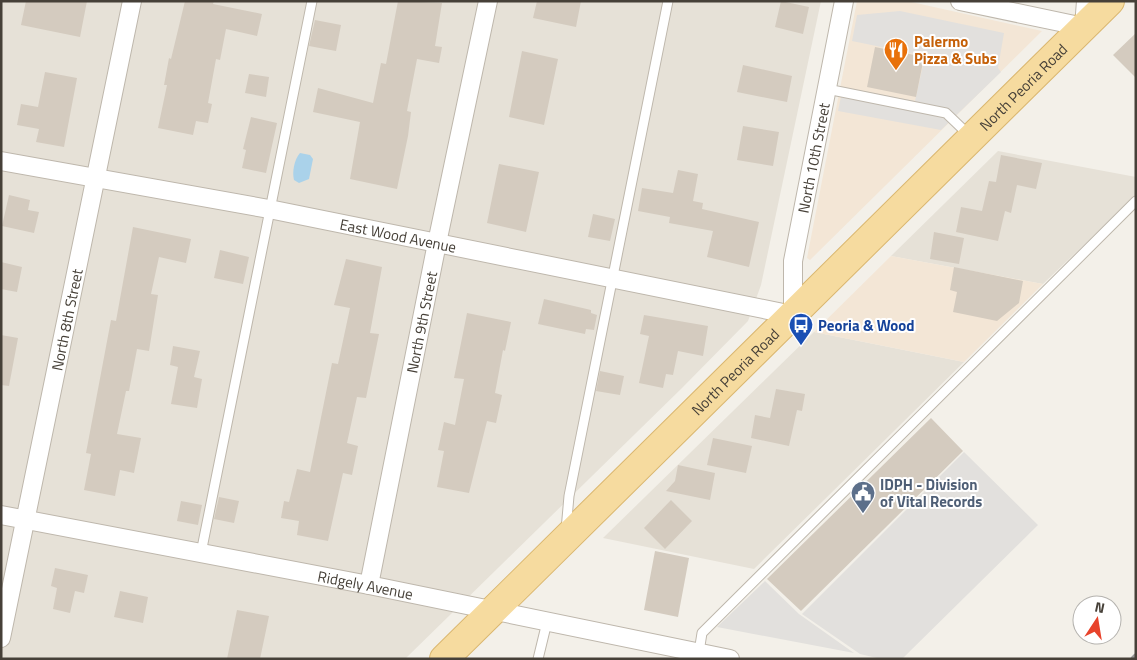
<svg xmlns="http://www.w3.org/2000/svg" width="1137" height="660" font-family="'Titillium Web',sans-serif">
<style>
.residential{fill:#e6e1d7}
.commercial{fill:#f3e6d6}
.parking{fill:#e2e0dd}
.water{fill:#aad2ea}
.building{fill:#d4cbbf}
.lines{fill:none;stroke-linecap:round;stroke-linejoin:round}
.service-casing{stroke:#beb7ac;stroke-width:11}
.minor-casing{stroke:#beb7ac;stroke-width:20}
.primary-casing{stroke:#dab770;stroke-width:30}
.service{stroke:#fff;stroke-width:9}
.minor{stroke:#fff;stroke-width:18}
.primary{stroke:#f6db9f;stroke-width:28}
.rail{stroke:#979797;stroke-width:4;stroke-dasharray:6 6;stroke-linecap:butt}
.labels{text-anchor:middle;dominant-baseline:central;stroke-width:4;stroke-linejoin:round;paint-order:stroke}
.food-label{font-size:15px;font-weight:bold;fill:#c56008;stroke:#fff;text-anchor:start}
.street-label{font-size:15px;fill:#464038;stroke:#fff}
.transit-label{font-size:15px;font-weight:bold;fill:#164399;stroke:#fff;text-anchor:start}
.service-label{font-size:15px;font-weight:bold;fill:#4e5e75;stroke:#fff;text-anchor:start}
</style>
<rect width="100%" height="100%" fill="#f3f0e9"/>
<path class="residential" d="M1 1H821L761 285 748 321 682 388 405 659H1Z
M998 151 1136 177V195L1043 284 891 256Z
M814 332 964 362 754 569 603 538Z"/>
<path class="commercial" d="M857 1H907L1042 31 810 260 807 258Z
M891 256 1043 284 964 362 814 332Z"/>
<path class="parking" d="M900 11 1004 33 998 68 1001 72 941 130 838 111 843 87 915 101 925 56 852 41 857 15Z
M964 452 1038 525 902 659H881L860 654 802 614Z
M765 581 799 614 854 653 717 627Z"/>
<path class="water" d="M300 153 310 155 313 159 309 179 299 183 294 180C292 172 294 160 300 153Z"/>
<path class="building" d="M26 1H87L80 37 21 25Z
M185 1H214L213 4 262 14 257 36 226 29 220 60 216 59 208 103 212 104 208 123 196 121 193 135 158 128 167 85H164L169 58 171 59Z
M398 1 442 3 435 46 442 47 439 63 417 59 407 111 411 112 408 136 397 189 350 179 360 122 313 112 318 88 373 103 381 63 386 64Z
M537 1H581L576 27 533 18Z
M781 1 809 7 803 34 775 27Z
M315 20 341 25 336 51 309 46Z
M1136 33V78L1113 55Z
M875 47 924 57 916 97 867 87Z
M522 51 558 59 544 125 509 117Z
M743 65 792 76 787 102 737 92Z
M45 72 77 78 64 147 36 142 39 129 17 125 21 104 38 107Z
M249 74 269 77 266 97 245 93Z
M251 117 277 123 266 173 242 168 246 150 243 149Z
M743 126 779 132 773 166 737 160Z
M1001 155 1042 163 1036 189 1017 185 1011 213 1005 211 998 241 956 232 961 207 982 211 989 181 996 182Z
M499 164 539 172 526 232 487 223Z
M678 170 698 174 693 201 703 203 702 209 759 222 749 267 707 257 713 231 669 223 670 217 638 211 642 188 673 193Z
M9 195 30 200 28 210 39 212 34 233 2 226Z
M593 214 615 219 610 241 588 237Z
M133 227 191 239 186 263 159 257 151 294 158 295 149 351 137 349 129 391H126L117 434 141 438 134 473 120 470 115 496 84 490 91 454 86 453 111 320 116 321Z
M934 232 964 238 959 264 930 259Z
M220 250 249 257 243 284 214 278Z
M346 259 382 267 370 333 379 334 366 398 357 397 347 443 358 446 352 475 343 473 328 541 297 535 299 521 281 518 284 501 289 502 297 469 310 472 332 363 338 364 350 308 334 305Z
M1 262 22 267 17 292 1 289Z
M954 267 1023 281 1019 303 997 321 953 312 957 292 950 290Z
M544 299 591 310V313L597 315 594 330 586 329 585 334 538 324Z
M467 313 511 322 505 351 503 350 495 393 502 395 496 423 487 421 469 493 437 487 444 451 438 450 444 422 455 425 464 379 454 378Z
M644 315 708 326 703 356 678 351 673 375 666 374 663 388 639 383 649 336 640 334Z
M1 335 18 338 9 386 1 385Z
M173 346 200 351 194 377 202 379 197 408 171 404 178 367 170 365Z
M600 371 624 376 620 395 596 391Z
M776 389 805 394 802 411 797 410 789 446 751 438 755 415 770 418Z
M931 418 963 451 801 611 767 579Z
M713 438 752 446 746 473 707 465Z
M678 465 715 473 710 500 666 491 675 481Z
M219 497 239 501 234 523 214 519Z
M671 500 692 521 665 549 644 528Z
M181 501 202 505 198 525 177 521Z
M655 551 689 558 678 617 644 610Z
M55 568 88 575 84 593 75 591 70 613 53 609 57 588 51 586Z
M120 591 148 597 143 623 114 617Z
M237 610 269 616 260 659H227Z"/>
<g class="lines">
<defs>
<path id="service" d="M827 89 946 113 970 136
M566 530 569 496 668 1
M201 553 312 1
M699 652 702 633 1136 201
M538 659 547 622"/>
<g id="minor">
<path d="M960 1 1084 27 1086 1"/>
<path id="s1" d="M1 161 269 209 793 315V261L844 1"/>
<path id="s2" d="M1 515 369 585 730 659"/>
<path id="s3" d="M369 585 437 243 488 1"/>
<path id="s4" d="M1 638 132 1"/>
</g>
<g id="primary">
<path id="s5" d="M444 659 1110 1"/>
</g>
</defs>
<use href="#service" class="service-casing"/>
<use href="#minor" class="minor-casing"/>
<use href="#primary" class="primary-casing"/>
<use href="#service" class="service"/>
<use href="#minor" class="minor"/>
<use href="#primary" class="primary"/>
<path class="rail" d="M1132 659 1136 655"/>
</g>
<defs>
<symbol id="restaurant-pin" viewBox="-11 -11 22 30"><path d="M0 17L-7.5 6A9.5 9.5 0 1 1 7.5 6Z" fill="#e8710a" stroke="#fff"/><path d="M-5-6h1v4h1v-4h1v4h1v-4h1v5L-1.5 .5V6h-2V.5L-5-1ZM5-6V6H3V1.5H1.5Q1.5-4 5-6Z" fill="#fff"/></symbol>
<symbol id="bus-pin" viewBox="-11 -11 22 30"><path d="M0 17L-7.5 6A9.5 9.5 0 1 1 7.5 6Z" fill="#1a4fb4" stroke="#fff"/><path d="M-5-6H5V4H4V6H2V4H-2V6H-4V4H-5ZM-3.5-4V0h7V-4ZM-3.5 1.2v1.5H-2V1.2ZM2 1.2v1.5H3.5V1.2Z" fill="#fff"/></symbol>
<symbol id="civic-pin" viewBox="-11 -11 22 30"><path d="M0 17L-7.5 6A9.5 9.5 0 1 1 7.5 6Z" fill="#5c6f8a" stroke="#fff"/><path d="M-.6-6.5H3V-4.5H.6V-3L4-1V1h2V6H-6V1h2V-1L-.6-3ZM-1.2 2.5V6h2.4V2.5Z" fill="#fff"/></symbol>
</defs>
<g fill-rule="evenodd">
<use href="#restaurant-pin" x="882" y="36" width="28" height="38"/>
<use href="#bus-pin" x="787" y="311" width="28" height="38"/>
<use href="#civic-pin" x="849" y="479" width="28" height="38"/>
</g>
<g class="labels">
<g class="food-label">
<text x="914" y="41">Palermo<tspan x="914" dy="17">Pizza &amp; Subs</tspan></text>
</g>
<g class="street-label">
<text stroke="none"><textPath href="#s5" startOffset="814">North Peoria Road</textPath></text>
<text stroke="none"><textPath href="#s1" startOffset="966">North 10th Street</textPath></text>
<text stroke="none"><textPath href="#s1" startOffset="404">East Wood Avenue</textPath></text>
<text stroke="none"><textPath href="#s4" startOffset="325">North 8th Street</textPath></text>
<text stroke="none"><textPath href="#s3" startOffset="268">North 9th Street</textPath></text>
<text stroke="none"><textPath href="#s5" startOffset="409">North Peoria Road</textPath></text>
<text stroke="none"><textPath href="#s2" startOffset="371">Ridgely Avenue</textPath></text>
</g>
<g class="transit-label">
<text x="818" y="325">Peoria &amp; Wood</text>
</g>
<g class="service-label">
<text x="880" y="484">IDPH - Division<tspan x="880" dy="17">of Vital Records</tspan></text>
</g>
</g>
<rect width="1137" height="660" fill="none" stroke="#464038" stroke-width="5"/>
<g transform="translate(1097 620) rotate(12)"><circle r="24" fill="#ffffff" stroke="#b5b3af"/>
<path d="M0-4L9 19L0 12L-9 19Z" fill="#e8432b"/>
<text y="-8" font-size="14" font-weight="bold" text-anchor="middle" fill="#464038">N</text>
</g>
</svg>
